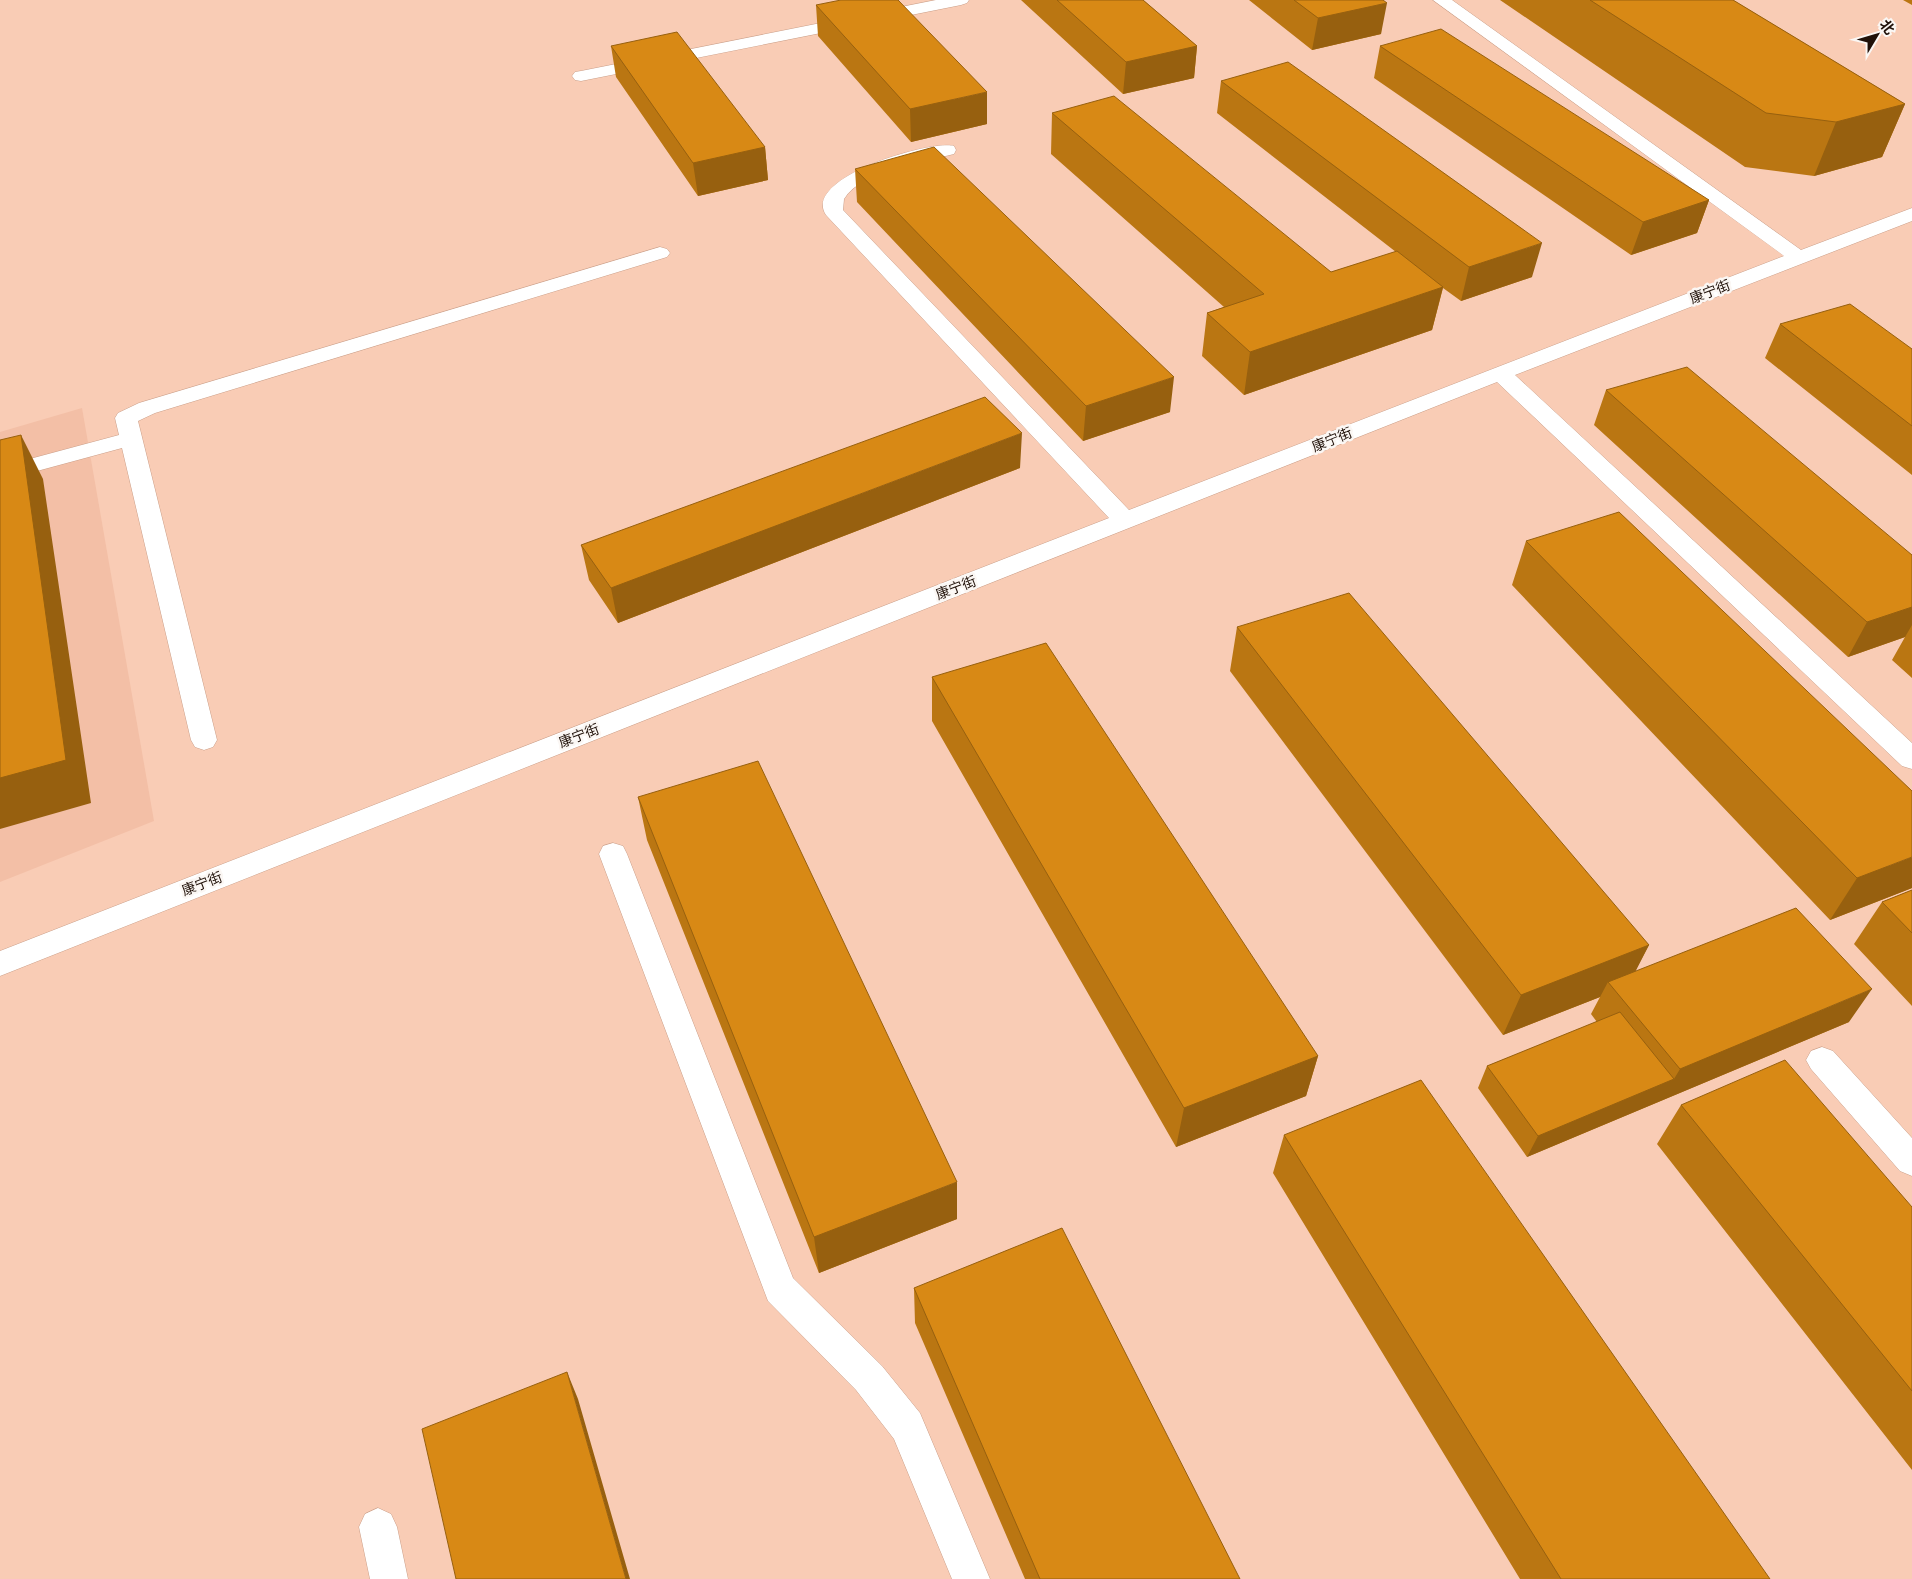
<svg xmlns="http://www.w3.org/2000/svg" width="1912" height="1579" font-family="Signika,'Noto Sans SC',sans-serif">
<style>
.built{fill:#f3bfa6}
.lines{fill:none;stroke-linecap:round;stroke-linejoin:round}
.minor-casing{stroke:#ca9f89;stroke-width:1}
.minor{fill:#fff;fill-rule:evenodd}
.wall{fill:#ba7612}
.shaded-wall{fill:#97600f}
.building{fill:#d88915;stroke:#97600f}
.labels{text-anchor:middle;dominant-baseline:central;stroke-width:5;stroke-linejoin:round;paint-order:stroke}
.street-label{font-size:14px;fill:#201109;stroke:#fbf7f4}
</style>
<rect width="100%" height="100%" fill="#f9ccb5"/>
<path class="built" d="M82 408 154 821 0 882V432Z"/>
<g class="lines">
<defs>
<path id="minor" d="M936 0H969L967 3 961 5 581 81 575 80 572 76 575 72 581 71Z
M1433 0H1452L1801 250 1912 208V221L1515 375 1912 743V769L1902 766 1497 382 0 976V951L1109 518 826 215C801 178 930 140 954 146L956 150 954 154C922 162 862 170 844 199L843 210 1129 510 1784 256Z
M660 247 667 249 670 253 667 257 155 413 138 421 217 740 213 747 204 750 195 747 191 740 122 448 0 481V467L119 435 115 418 118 413 139 403Z
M613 843 623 846 627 854 793 1278 882 1366 920 1413 990 1579H952L894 1439 856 1390 768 1301 599 854 603 846Z
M1822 1047 1833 1051 1912 1138V1176L1900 1171 1811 1069 1806 1060 1811 1051Z
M378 1508 391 1514 397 1527 408 1579H370L359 1527 365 1514Z"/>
</defs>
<use href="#minor" class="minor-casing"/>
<use href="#minor" class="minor"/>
</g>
<path class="wall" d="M1021 0H1143L1197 46 1194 78 1123 94Z
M1249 0H1383L1381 34 1312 50Z
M1500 0H1733L1905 104 1882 157 1814 176 1745 167Z
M1903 0H1912V5Z
M816 5 987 124 911 142 818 36Z
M611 46 765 147 768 180 698 196 616 77Z
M1380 46 1709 200 1697 233 1631 255 1374 78Z
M1221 81 1532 277 1461 301 1443 288 1432 330 1244 395 1202 356 1207 313 1224 307 1051 154 1052 113 1331 272 1396 252 1217 113Z
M855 169 1170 412 1083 441 857 202Z
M1780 324 1912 349V475L1765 358Z
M1606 390 1912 555V678L1892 660 1905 637 1848 657 1594 425Z
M1020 468 618 623 589 580 581 545Z
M1526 541 1912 888 1830 920 1512 585Z
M1237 627 1649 945 1635 971 1849 1022 1527 1157 1478 1088 1487 1066 1597 1022 1591 1014 1600 997 1503 1035 1230 671Z
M932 677 1318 1056 1306 1096 1176 1147 932 721Z
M638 797 957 1219 819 1273 647 840Z
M1912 890V1006L1854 944 1882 902Z
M1681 1105 1912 1207V1470L1657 1144Z
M1284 1135 1770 1579H1520L1273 1173Z
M914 1288 1240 1579H1025L915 1323Z"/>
<path class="shaded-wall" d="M1387 3 1381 34 1312 50 1318 18Z
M1197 46 1194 78 1123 94 1126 62Z
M987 92V124L911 142 910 109Z
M1905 104 1882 157 1814 176 1836 122Z
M765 147 768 180 698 196 693 163Z
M1709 200 1697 233 1631 255 1643 222Z
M1542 243 1532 277 1461 301 1469 267Z
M1443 287 1432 330 1244 395 1250 352Z
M1174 377 1170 412 1083 441 1086 406Z
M1022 433 1020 468 618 623 611 588Z
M21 435 43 479 91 803 0 829V778Z
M1912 607V625L1905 637 1848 657 1867 622Z
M1912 857V888L1830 920 1857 878Z
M1649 945 1628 986 1608 982 1600 997 1503 1035 1521 995Z
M1872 989 1849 1022 1527 1157 1538 1136 1674 1079 1680 1069Z
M1318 1056 1306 1096 1176 1147 1184 1108Z
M957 1182V1219L819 1273 814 1237Z
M567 1372 578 1399 630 1579H626Z"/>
<path class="building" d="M841 0H898L987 92 910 109 816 5Z
M1057 0H1143L1197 46 1126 62Z
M1294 0H1383L1387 3 1318 18Z
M1590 0H1733L1905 104 1836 122 1766 113Z
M1441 29 1709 200 1643 222 1380 46Z
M677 32 765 147 693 163 611 46Z
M1288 62 1542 243 1469 267 1221 81Z
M1114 96 1331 272 1397 251 1443 287 1250 352 1207 313 1264 294 1052 113Z
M934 147 1174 377 1086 406 855 169Z
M1850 304 1912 349V426L1780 324Z
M1687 367 1912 555V607L1867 622 1606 390Z
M985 397 1022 433 611 588 581 545Z
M21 435 66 760 0 778V440Z
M1619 512 1912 791V857L1857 878 1526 541Z
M1349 593 1649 945 1521 995 1237 627Z
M1046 643 1318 1056 1184 1108 932 677Z
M758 761 957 1182 814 1237 638 797Z
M1912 890V933L1882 902Z
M1796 908 1872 989 1680 1069 1608 982Z
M1620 1012 1674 1079 1538 1136 1487 1066Z
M1785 1060 1912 1207V1391L1681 1105Z
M1421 1080 1770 1579H1561L1284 1135Z
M1062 1228 1240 1579H1040L914 1288Z
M567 1372 626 1579H456L422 1429Z"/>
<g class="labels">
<g class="street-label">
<text transform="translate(1710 292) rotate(-21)">康宁街</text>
<text transform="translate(1332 440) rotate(-22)">康宁街</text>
<text transform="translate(956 588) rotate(-21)">康宁街</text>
<text transform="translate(579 736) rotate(-21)">康宁街</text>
<text transform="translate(202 884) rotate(-21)">康宁街</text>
</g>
</g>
<g transform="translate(1877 35) rotate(52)" stroke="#fbf7f4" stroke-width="4" paint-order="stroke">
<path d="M0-4L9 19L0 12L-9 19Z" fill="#201109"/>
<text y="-8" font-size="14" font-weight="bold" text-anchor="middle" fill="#201109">北</text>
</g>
</svg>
